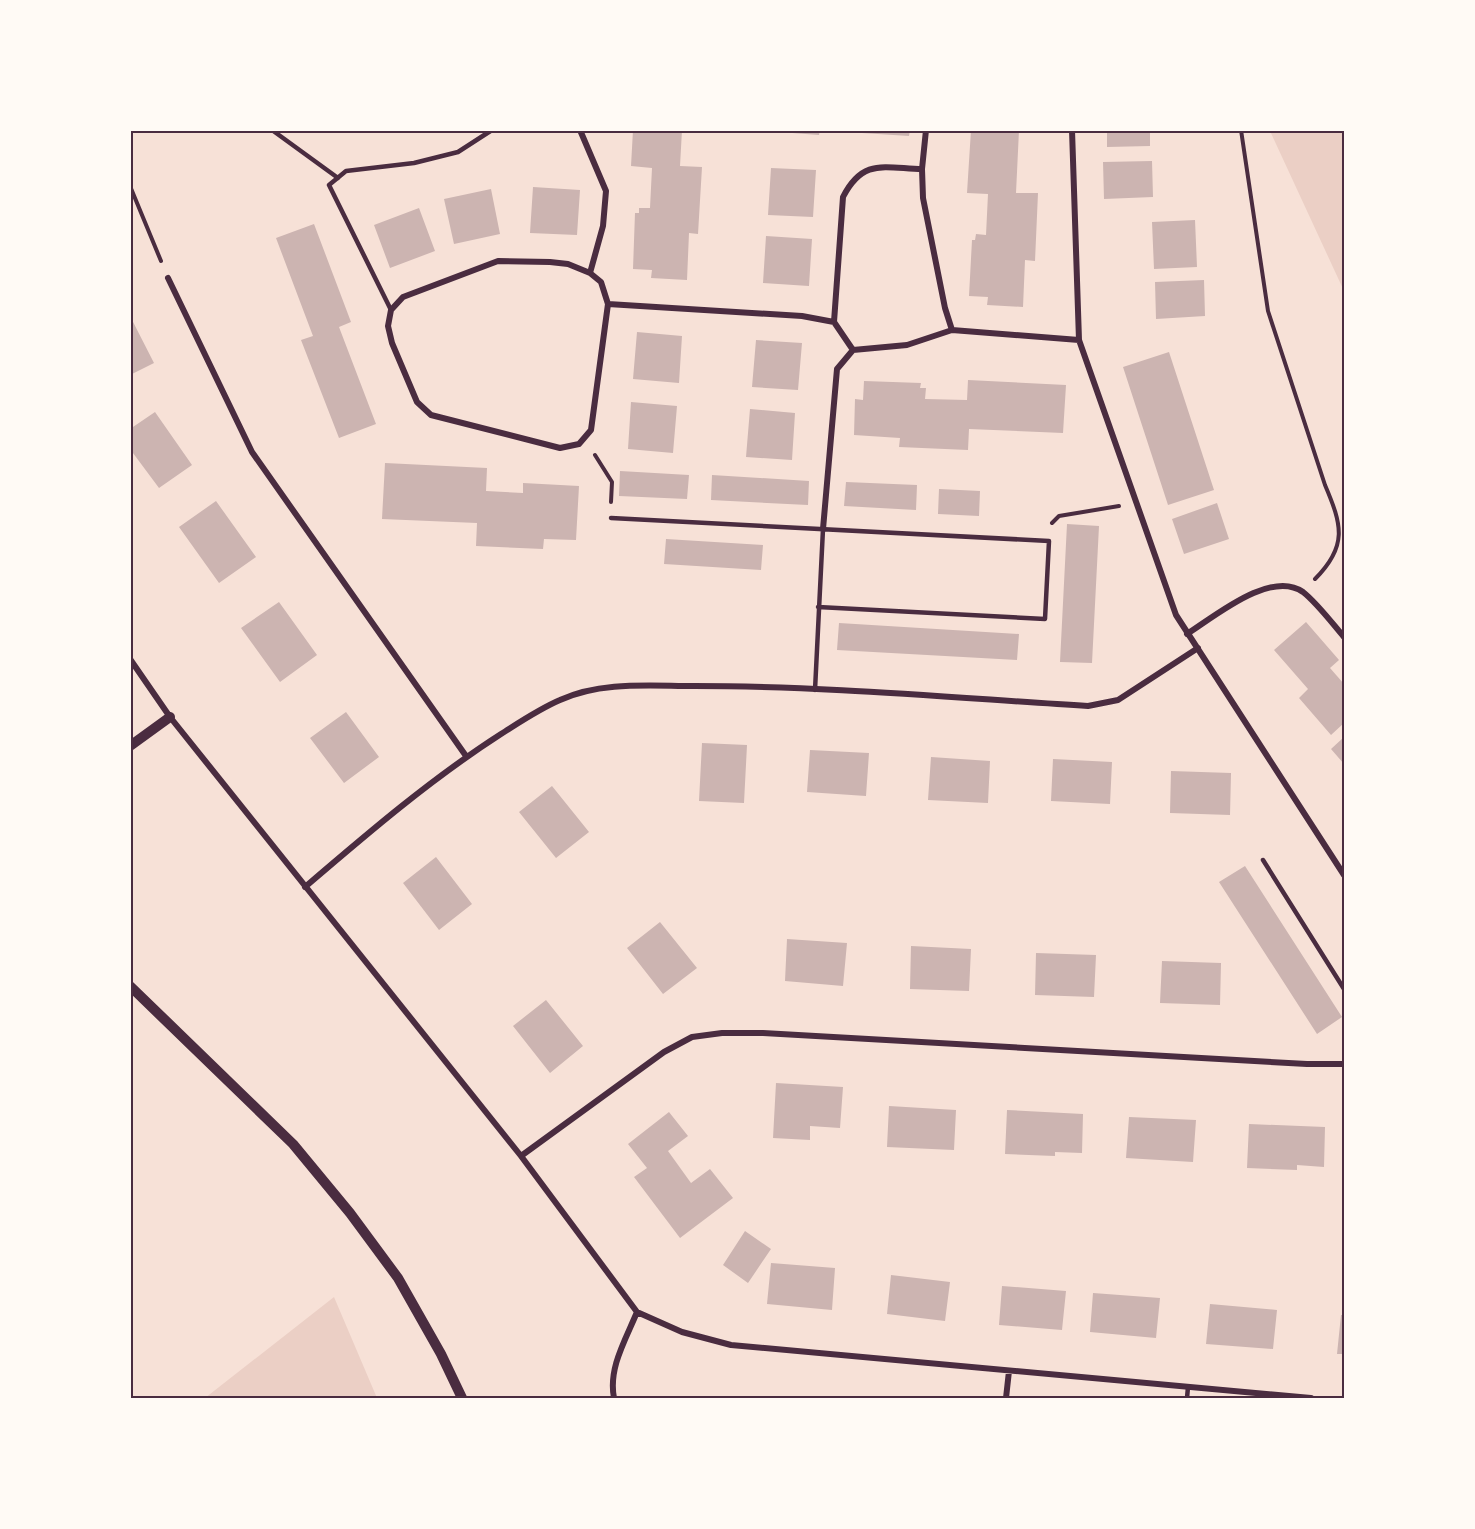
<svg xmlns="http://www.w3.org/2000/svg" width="1475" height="1529" font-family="'Nunito Sans',sans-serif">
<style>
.green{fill:#ebcfc5}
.building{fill:#ccb4b1}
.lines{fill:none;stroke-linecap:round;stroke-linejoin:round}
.path{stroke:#4a2c40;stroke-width:4}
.service{stroke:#4a2c40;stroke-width:4.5}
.minor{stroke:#4a2c40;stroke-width:6}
.tertiary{stroke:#4a2c40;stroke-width:10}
.neatline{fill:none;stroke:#4a2c40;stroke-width:2}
</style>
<rect width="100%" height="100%" fill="#f7e1d7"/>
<path class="green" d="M1270 131H1344V291Z
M334 1297 377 1398H205Z"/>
<path class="building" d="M633 130H682L680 166 702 167 698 234 689 233 687 280 651 278 652 270 633 269 635 213H639V208H650L652 168 631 166Z
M779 130H820L819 135 779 132Z
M862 130H910L909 136 862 133Z
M971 130H1019L1016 193H1038L1035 261 1025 260 1023 307 987 305 988 297 969 296 972 240H975L976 234 986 235 988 194 967 193Z
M1107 130H1150V146L1107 147Z
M1152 161 1153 197 1104 199 1103 162Z
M771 168 816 170 813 217 768 215Z
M533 187 580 190 577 235 530 233Z
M491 189 500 234 454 244 444 199Z
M419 208 435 251 390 268 374 225Z
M1195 220 1197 267 1154 269 1152 222Z
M314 224 351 322 339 327 376 424 339 438 301 340 313 336 276 238Z
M766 236 812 239 809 286 763 283Z
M1204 280 1205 316 1156 319 1155 282Z
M130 316 154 363 130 375Z
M637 332 682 336 679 383 633 379Z
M756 340 802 343 798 390 752 387Z
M1169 352 1214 490 1168 505 1123 367Z
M968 380 1066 385 1063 433 969 429 968 450 899 447 900 438 854 435 855 399 863 400 864 381 921 383 920 388H926L925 399 967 400Z
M631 402 677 406 673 453 628 449Z
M750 409 795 413 792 460 746 457Z
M155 412 192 465 159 488 130 449V429Z
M385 463 487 468 486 491 523 493V483L579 486 576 540 544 539 543 549 476 546 477 523 382 519Z
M620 471 689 475 687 499 619 496Z
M712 475 809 481 808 505 711 500Z
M846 482 917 485 916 510 844 506Z
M939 489 980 491 979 516 938 514Z
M216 501 256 557 219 583 179 527Z
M1217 503 1229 539 1184 554 1172 519Z
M1067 524 1099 526 1092 663 1060 662Z
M666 539 763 545 761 570 664 564Z
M279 602 317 655 280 682 241 628Z
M1306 622 1339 660 1330 668 1344 684V723L1331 735 1299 698 1308 689 1274 650Z
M839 623 1019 634 1017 660 837 650Z
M346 712 379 757 344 783 310 738Z
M1344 737V764L1331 749Z
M702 743 747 745 744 803 699 801Z
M810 750 869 753 866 796 807 792Z
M931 757 990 761 988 803 928 800Z
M1053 759 1112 762 1110 804 1051 801Z
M1171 771 1231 773 1230 815 1170 813Z
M552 786 589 832 556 858 519 812Z
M436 857 472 904 439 930 403 883Z
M1245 866 1342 1017 1317 1034 1219 882Z
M660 922 697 968 663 994 627 948Z
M787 939 847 943 843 986 785 981Z
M911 946 971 949 969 991 910 989Z
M1036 953 1096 955 1094 997 1035 995Z
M1162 961 1221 963 1220 1005 1160 1003Z
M546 1000 583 1046 550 1073 513 1026Z
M776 1083 843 1087 840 1128 810 1126V1140L773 1138Z
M889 1106 956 1110 954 1150 887 1147Z
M1007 1110 1083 1114 1082 1153 1055 1152V1156L1005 1154Z
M669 1112 688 1136 668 1151 691 1183 710 1169 733 1198 680 1238 634 1177 647 1168 628 1144Z
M1129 1117 1196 1120 1193 1162 1126 1158Z
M1249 1124 1325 1127 1324 1167 1297 1165V1170L1247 1168Z
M745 1231 771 1249 748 1283 723 1265Z
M771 1263 835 1268 832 1310 767 1304Z
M891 1275 950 1282 945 1321 887 1314Z
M1002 1286 1066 1291 1062 1330 999 1325Z
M1093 1293 1160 1298 1156 1338 1090 1332Z
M1210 1304 1277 1310 1273 1349 1206 1344Z
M1341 1315H1344V1354H1337Z"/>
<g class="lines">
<path class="path" d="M1241 130 1268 311 1325 485C1342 525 1348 546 1315 579
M130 186 161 261
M595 455 612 482 611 502
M1052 523 1059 516 1119 506"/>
<path class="service" d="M272 130 338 178
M391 310 329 185 346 171 414 163 458 152 492 130
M611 518 1049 541 1045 619 818 607
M815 690 823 529
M1263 860 1344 989
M1187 1398 1188 1387"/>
<path class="minor" d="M580 130 606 191 603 226 590 273
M926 130 922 169 923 198 945 308 952 330 1079 340
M1072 130 1079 340 1176 615 1344 875
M922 169C884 168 863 158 843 197L834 322 853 350 907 345 952 330
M168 278 252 452 466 756
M608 304 591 430 579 444 560 448 431 415 417 402 392 343 388 326 391 310 403 297 498 261 550 262 568 264 590 273 601 282 608 304 802 316 834 322
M823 529 837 369 853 350
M1187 634C1214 617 1271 569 1303 592 1317 603 1332 623 1344 637
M130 659 170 717 521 1156 637 1312 682 1332 731 1345 1311 1398
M305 887C368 833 431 779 501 734 520 722 539 709 560 700 601 681 650 686 694 686 825 686 957 698 1088 706L1118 700 1198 648
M521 1156 664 1052 692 1037 722 1033H763L1307 1064H1344
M614 1398C608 1368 626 1339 637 1312
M1006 1398 1009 1371"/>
<path class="tertiary" d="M130 746 170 717
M130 986 293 1144 350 1213 398 1278 441 1354 462 1398"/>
</g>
<rect width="1475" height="1529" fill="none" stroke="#fffaf5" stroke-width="264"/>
<rect x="132" y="132" width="1211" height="1265" class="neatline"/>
</svg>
